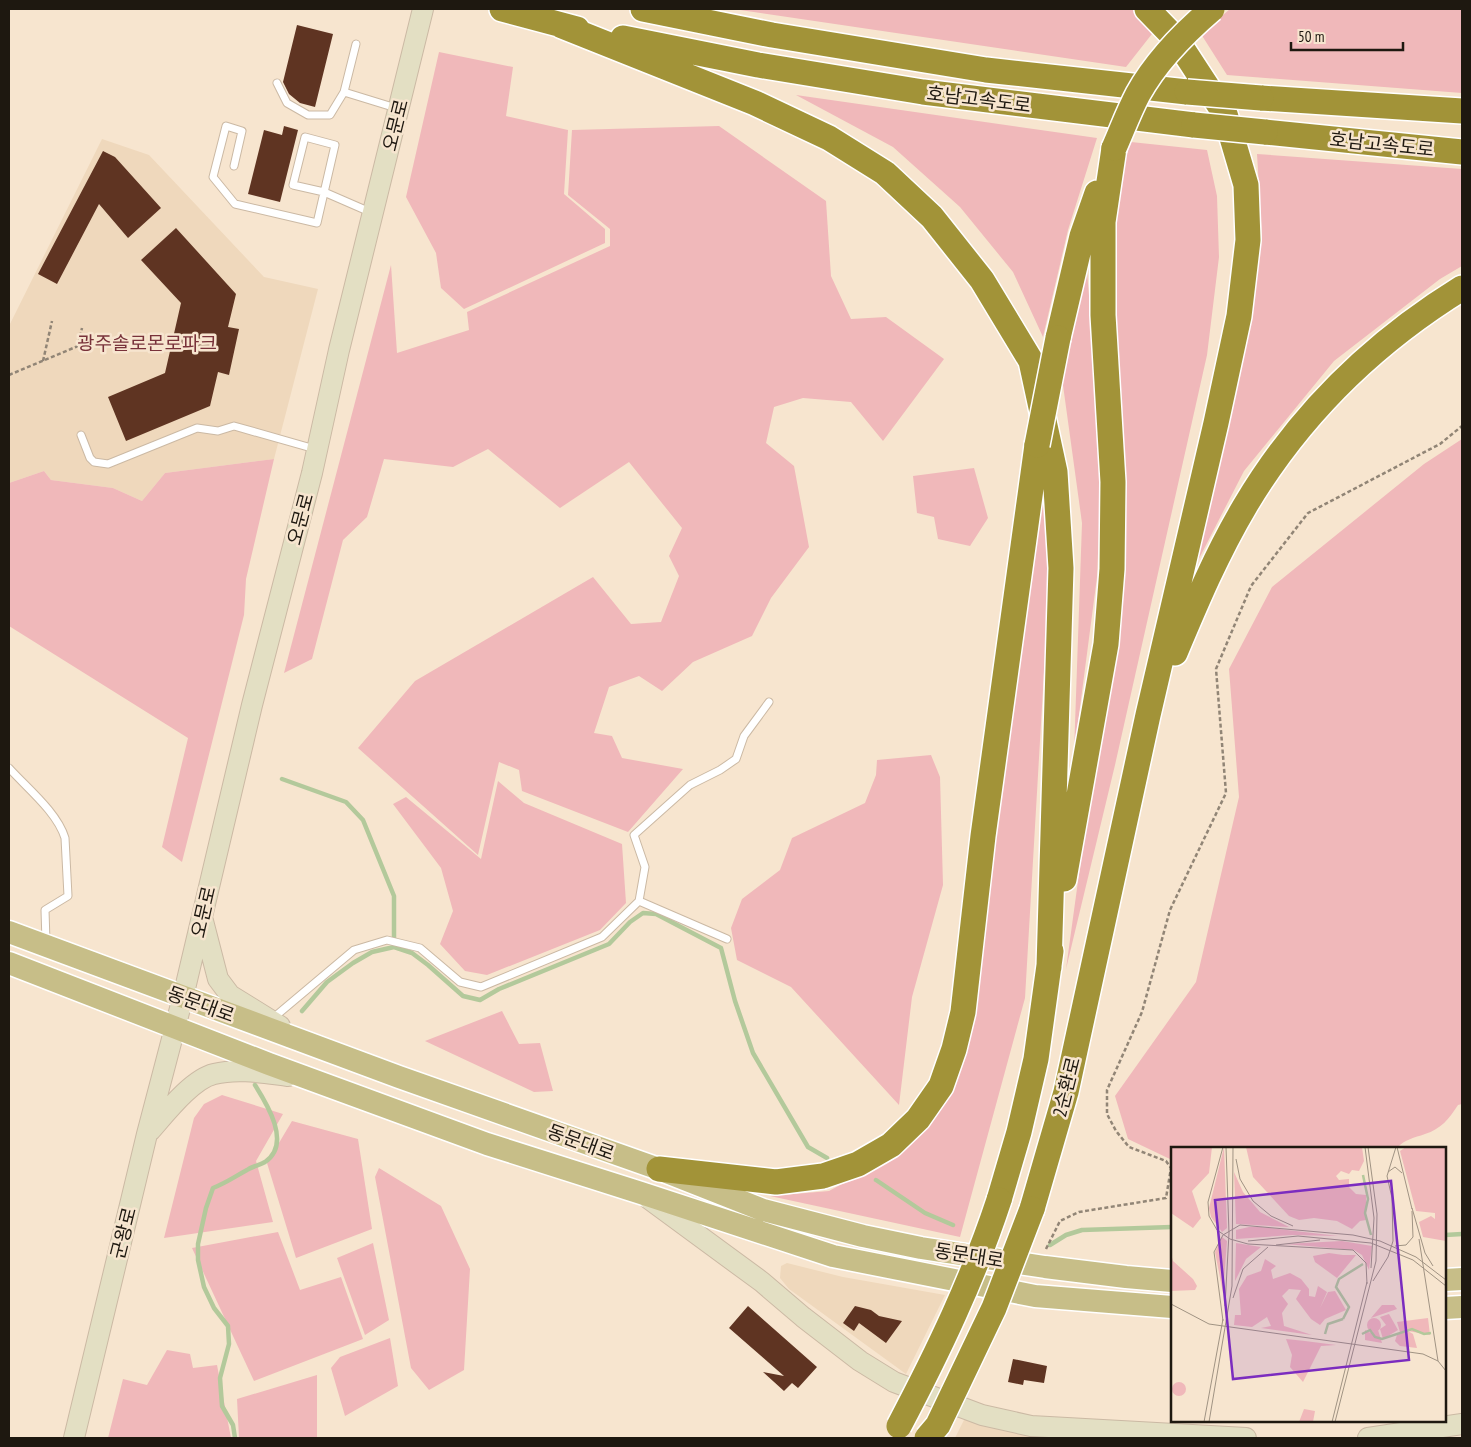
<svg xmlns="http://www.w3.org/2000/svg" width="1471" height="1447" font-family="'PT Sans Narrow','Noto Sans KR',sans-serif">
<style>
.built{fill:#efd8bc}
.green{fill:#f0b8ba}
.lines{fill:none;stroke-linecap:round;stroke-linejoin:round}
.stream{stroke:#b3c99b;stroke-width:4.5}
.building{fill:#5f3422}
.lane-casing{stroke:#cbb9a4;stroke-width:9}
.secondary-casing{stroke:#cbb9a4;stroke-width:22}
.primary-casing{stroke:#fff;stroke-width:25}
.highway-casing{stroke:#fff;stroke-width:28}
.path{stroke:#918576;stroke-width:2.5;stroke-dasharray:4 2.5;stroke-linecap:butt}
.lane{stroke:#fff;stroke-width:7}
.secondary{stroke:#e3dfc3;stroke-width:20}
.primary{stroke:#c7be88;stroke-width:22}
.highway{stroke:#a29338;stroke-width:25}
.highway-bridge-casing{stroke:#fff;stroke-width:28;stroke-linecap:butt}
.highway-bridge{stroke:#a29338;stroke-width:25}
.labels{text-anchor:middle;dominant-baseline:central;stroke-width:5;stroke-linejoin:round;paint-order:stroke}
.street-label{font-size:19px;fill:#1e1810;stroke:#f7e5cf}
.park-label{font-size:19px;fill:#78323a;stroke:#f7e5cf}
.inset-river{fill:none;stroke:#b3c99b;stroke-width:2.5}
.inset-road{fill:none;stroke:#a09383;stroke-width:1}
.view{fill:#7b2cbf;fill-opacity:0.15;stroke:#7b2cbf;stroke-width:2.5}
.inset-edge{fill:none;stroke:#1e1810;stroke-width:2.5}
</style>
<rect width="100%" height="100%" fill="#f7e5cf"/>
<path class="built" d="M102 139 149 155 264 277 318 289 274 459 165 473 142 501 113 488 51 480 44 471 9 483V326Z
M787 1263 843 1277 945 1295 906 1374 789 1289 780 1278 781 1266Z
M965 1418 1001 1430 1069 1438H955Z"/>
<path class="green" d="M733 9H1140L1159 25 1126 67Z
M1230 9H1462V93L1227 75 1201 34Z
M439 52 513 67 506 116 568 130 564 194 605 229V243L464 309 441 288 436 253 406 197Z
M796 95 1097 138 1068 230 1043 337 1013 272 960 207 893 147Z
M719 126 826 201 831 276 851 319 886 317 944 359 883 441 851 402 803 398 774 407 766 443 794 466 809 547 771 598 752 636 693 662 662 691 639 676 609 687 594 733 612 736 622 758 683 769 628 832 522 791 519 770 499 762 478 855 358 748 415 681 593 577 631 624 661 622 679 576 669 556 682 528 629 462 560 508 488 449 453 467 384 459 367 517 343 540 312 659 284 673 391 265 397 353 469 330 467 312 610 246V229L568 195 572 130Z
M1131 142 1207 150 1217 196 1219 257 1207 355 1115 765 1066 969 1116 603 1122 420 1109 238 1112 198Z
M1257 154 1462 169V266L1440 279 1334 361 1244 471 1187 582 1262 237Z
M1085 246 1102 458 1097 577 1074 753 1082 523 1062 378Z
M1462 439V1104L1458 1105C1449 1119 1441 1129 1425 1134 1414 1138 1405 1139 1397 1148H1172V1160L1128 1139 1115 1096 1196 982 1239 797 1229 669 1272 587 1424 464Z
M274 459 246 579 244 615 182 862 162 847 188 738 9 626V483L44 471 51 480 113 488 142 501 165 473Z
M1044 466 1052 535 1025 998 960 1237 770 1196 829 1191 895 1155 942 1090Z
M974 468 988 518 970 546 938 539 934 517 917 513 913 476Z
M931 755 940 777 943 885 912 997 899 1105 791 987 737 960 731 928 742 899 780 870 792 838 865 803 876 775 877 760Z
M498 781 524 803 622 844 626 903 600 930 487 975 465 971 440 944 453 911 441 868 393 804 406 797 481 859Z
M502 1011 519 1044 540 1043 553 1091 534 1092 425 1041Z
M222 1095 283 1114 256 1161 273 1222 164 1238 194 1118 204 1104Z
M292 1121 358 1139 372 1229 296 1258 267 1163Z
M379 1168 441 1206 470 1269 464 1370 429 1390 411 1368 375 1177Z
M278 1232 300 1290 341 1277 363 1339 254 1381 192 1248Z
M373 1243 389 1320 365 1335 337 1258Z
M390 1338 398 1386 345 1416 331 1368 340 1357Z
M167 1350 190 1354 193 1368 217 1365 231 1438H108L123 1379 147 1385Z
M317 1375V1438H239L237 1399Z"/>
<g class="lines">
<path class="stream" d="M282 779 346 802 363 820 394 896V943
M302 1011 327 982 353 963 372 952 394 947 412 953 428 965 463 996 480 1000 499 989 609 944 630 922 643 913 656 914 721 948 735 1001 753 1053 808 1147 827 1158
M876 1180 925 1213 953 1225
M1445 1235 1462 1234
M1050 1245 1066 1235 1082 1230 1172 1227
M235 1438 233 1425 222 1406 220 1378 229 1344 228 1326 214 1308 204 1287 198 1260V1244L206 1208 213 1188C228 1182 234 1177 247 1170 253 1166 260 1165 265 1162 292 1144 267 1104 255 1085"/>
</g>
<path class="building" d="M297 25 333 34 315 107 300 103 289 94 283 82Z
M284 126 298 130 280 202 248 194 264 130 282 135Z
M103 151 115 157 161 208 128 238 99 204 57 284 38 274Z
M176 228 236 294 228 327 239 329 229 375 218 372 210 406 126 441 108 397 165 373 181 303 141 260Z
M748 1306 817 1367 798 1388 792 1383 784 1391 763 1372 784 1376 729 1328Z
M855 1306 871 1310 879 1316 902 1321 886 1343 859 1323 854 1331 843 1323Z
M1013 1359 1047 1366 1044 1383 1024 1380 1023 1385 1008 1382Z"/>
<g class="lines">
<defs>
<path id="lane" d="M277 83 287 103 308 115H330L344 92 396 108
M344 92 356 44
M234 166 242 131 226 126 213 177 235 204 317 223 335 145 305 137 293 185 324 192 370 212
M81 435 90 458 94 462 108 464 197 428 218 431 234 426 315 449
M9 768C27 788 57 812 65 838L68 896 45 910 46 942
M639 901 727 939
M272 1019 354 950 387 940 420 948 460 982 481 987 602 937 639 901 645 867 634 835 690 785 720 770 736 759 744 736 769 702"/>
<path id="secondary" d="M203 921 218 979 230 995 280 1026
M150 1131C165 1114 192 1079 214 1074 238 1068 264 1073 288 1076
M649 1199 762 1282 803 1317 860 1361 894 1382 982 1415 1031 1426 1246 1438
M74 1438 147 1134 183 997 252 705 312 473 339 350 423 9
M1368 1438 1462 1424"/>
<path id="primary" d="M9 932 399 1077 659 1169 763 1210 863 1236 921 1248 1045 1267 1126 1277 1172 1281
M9 963 269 1064 487 1144 641 1193 833 1256 1035 1296 1172 1307
M1445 1280 1462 1279
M1445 1308 1462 1307"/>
<path id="highway" d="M502 9 577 29
M643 9 772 35 986 70 1187 92
M562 26 755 103 829 138 885 173 932 217 982 280 1031 361 1055 472 1061 568 1049 967
M623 38 758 65 923 92 1194 125
M1261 98 1462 111
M1265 132 1462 152
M1058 338 1082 236 1097 193
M1175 653C1196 603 1217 553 1245 506 1299 415 1373 343 1462 288
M1064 879 1106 644 1112 569 1113 482 1103 315V222L1114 148
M659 1169 776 1182 823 1176 858 1164 891 1145 918 1119 941 1086 954 1049 963 1012 983 836 1037 445
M999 1200 1019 1132 1036 1059 1051 951
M1032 1209 1066 1092 1148 715 1216 423 1239 316 1248 240 1246 185 1225 114 1176 39 1147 9"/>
</defs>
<use href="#lane" class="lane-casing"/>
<use href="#secondary" class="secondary-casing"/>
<use href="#primary" class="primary-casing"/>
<use href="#highway" class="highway-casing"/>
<path class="path" d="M43 361 52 321
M9 375 78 346 82 328
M1046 1249 1060 1221 1079 1212 1166 1198 1171 1168 1166 1161 1129 1147 1116 1131 1107 1114V1090L1142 1012 1170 910 1226 793 1216 669 1251 586 1308 513 1440 444 1462 426"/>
<use href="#lane" class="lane"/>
<use href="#secondary" class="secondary"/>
<use href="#primary" class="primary"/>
<use href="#highway" class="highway"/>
<defs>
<path id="highway-bridge" d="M1187 92 1261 98
M1194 125 1265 132
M1114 148C1122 130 1129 111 1138 94 1156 61 1184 33 1212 9
M1037 445 1058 338
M899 1426C938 1352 973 1279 999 1200
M927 1438 938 1425 994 1308 1032 1209"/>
</defs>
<use href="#highway-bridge" class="highway-bridge-casing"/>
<use href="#highway-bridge" class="highway-bridge"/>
</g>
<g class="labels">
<g class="street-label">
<text transform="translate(979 99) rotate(7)">호남고속도로</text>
<text transform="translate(395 125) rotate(-76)">오문로</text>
<text transform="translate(1382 144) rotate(6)">호남고속도로</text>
<text transform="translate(300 519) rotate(-75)">오문로</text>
<text transform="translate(203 912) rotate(-77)">오문로</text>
<text transform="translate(201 1004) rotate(20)">동문대로</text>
<text transform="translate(1066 1087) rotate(-76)">2순환로</text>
<text transform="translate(581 1142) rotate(20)">동문대로</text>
<text transform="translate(123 1233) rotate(-76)">군왕로</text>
<text transform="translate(969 1255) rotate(9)">동문대로</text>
</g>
<g class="park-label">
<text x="147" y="343">광주솔로몬로파크</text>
</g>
</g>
<g transform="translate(1171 1147)">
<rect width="275" height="275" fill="#f7e5cf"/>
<path d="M0 0H41L38 26 21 44 30 71 22 81 0 66ZM53 0 56 81 51 85 40 70 38 61ZM75 0H191L193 14 188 24 181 23 178 27 170 24 165 29 168 33 178 32V40L185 47 195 48V73L189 74 181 82 166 74 143 71 128 73 118 69 82 30ZM235 0H275V94L252 90 248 75 260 69 264 72V66L245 64 229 4ZM63 25 72 45 89 65 118 80 65 77ZM78 80H90L167 89 121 88 65 92V83ZM51 90 56 94 52 146 44 105ZM171 94 201 99 198 123 191 108 183 103 114 97ZM65 96 90 100 75 112 64 134ZM158 106 172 108H185L166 131 144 115 142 109ZM0 107 2 114 22 132 26 139 24 143 0 144ZM94 112 105 119 100 123 102 132 119 126 130 132 138 142V149L144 150 147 139 156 145 149 161 157 145 164 144 175 163 154 172 149 178 140 172 125 152 130 143 118 142 111 149 117 157 111 166 113 179 141 188 90 181 100 179 96 170 81 180 63 178 64 168H70L68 142 76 129 90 124ZM211 158H223L226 162 200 171ZM218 167 227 183 212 192 209 182 215 178 209 170ZM257 171 259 188 237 184 242 187 246 201 229 199 224 194 226 188 236 184 229 185 226 175ZM196 178a7 7 0 1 1 14 0a7 7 0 1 1-14 0ZM194 183 200 186 207 183 211 196 194 193ZM115 192 134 194 165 198 150 199 132 235 119 220 121 208ZM1 242a7 7 0 1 1 14 0a7 7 0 1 1-14 0ZM133 262 144 264 142 275H128Z" fill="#f0b8ba"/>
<path class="inset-river" d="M192 28 197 52 194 66 200 88M172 172 178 160 165 140 168 132 192 117M154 187 157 177 172 172M191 187 199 183 204 190 211 192 241 182 253 187 260 186"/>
<path class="inset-road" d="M52 0 37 55 38 69 46 83 59 92 77 97 182 103 195 116 196 137M194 0 203 71 200 121M226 0 241 62M65 12 69 32 82 54 100 69 122 79M217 25 224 20 231 26M241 61 254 106 262 119M248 92 267 214M77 94 127 89 200 96 242 113 275 139M105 98 149 93M224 99 235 98 242 90 241 64M202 134 217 110 222 94 221 51 216 29 225 0M62 151 72 122 97 100M0 157 38 177 252 207 267 214 275 224M54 159 58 86 55 0M52 174 43 105 52 88 69 78 182 88 209 94 245 110 275 133M33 275 52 172M38 275 61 139 62 0M161 275 196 135M164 275 205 114 206 67 197 0"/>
<path class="view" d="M220 34 238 213 62 232 44 53Z"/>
<rect width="275" height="275" class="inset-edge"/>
</g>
<rect width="1471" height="1447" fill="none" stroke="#1e1810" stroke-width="20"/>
<path d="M1291 42v8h112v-8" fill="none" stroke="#1e1810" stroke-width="2.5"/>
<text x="1298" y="42" font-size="15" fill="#1e1810" stroke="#f7e5cf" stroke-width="4" paint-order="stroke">50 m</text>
</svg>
